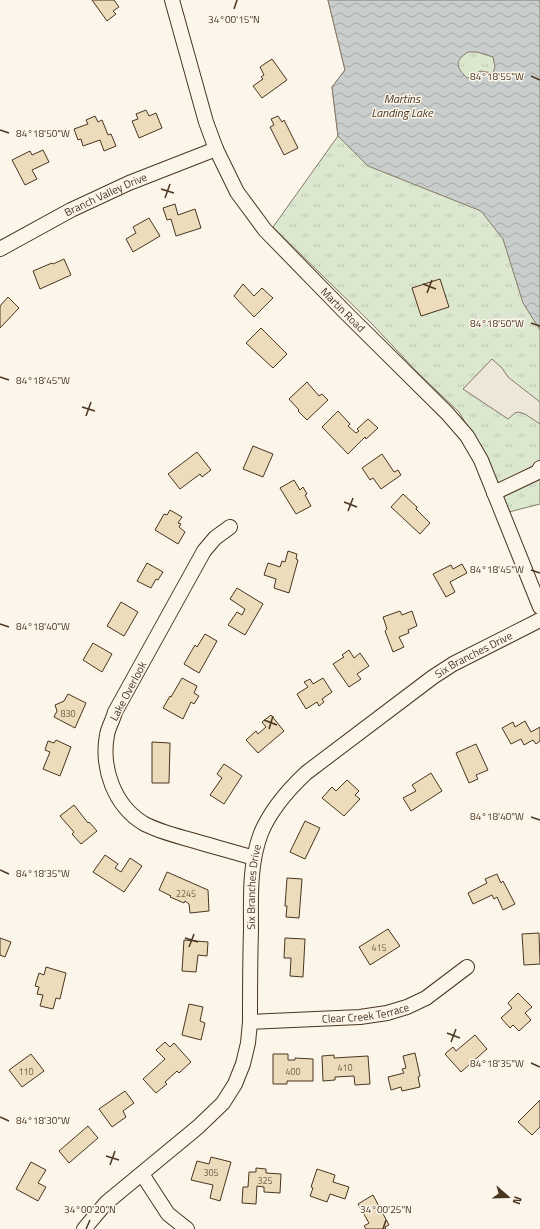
<svg xmlns="http://www.w3.org/2000/svg" width="540" height="1229" font-family="'Titillium Web',sans-serif">
<style>
.park{fill:url(#park-tufts);stroke:#887966}
.parking{fill:#ede7d9;stroke:#887966}
.water{fill:url(#water-waves);stroke:#887966;fill-rule:evenodd}
.building{fill:#ecdcbc;stroke:#4a3520}
.lines{fill:none;stroke-linecap:round;stroke-linejoin:round}
.minor-casing{stroke:#4a3520;stroke-width:16}
.minor{stroke:#fbf6e9;stroke-width:14}
.ticks{fill:none;stroke:#4a3520;stroke-width:1.5}
.labels{text-anchor:middle;dominant-baseline:central;stroke-width:3;stroke-linejoin:round;paint-order:stroke}
.number-label{font-size:9px;fill:#725f47}
.street-label{font-size:11px;fill:#4a3520;stroke:#fbf6e9}
.water-label{font-size:12px;font-style:italic;fill:#4a3520;stroke:#fbf6e9}
.ticks-label{font-size:10px;text-anchor:middle;fill:#4a3520;stroke:#fbf6e9;stroke-width:3;stroke-linejoin:round;paint-order:stroke}
</style>
<defs>
<pattern id="park-tufts" width="24" height="20" patternUnits="userSpaceOnUse"><rect width="24" height="20" fill="#dce7d0"/><path d="M3 7l-1-3M5 7V3M7 7l1-3M15 17l-1-3M17 17v-4M19 17l1-3" fill="none" stroke="#bec7b2"/></pattern>
<pattern id="water-waves" width="16" height="10" patternUnits="userSpaceOnUse"><rect width="16" height="10" fill="#c9cecd"/><path d="M0 5q4-4 8 0t8 0" fill="none" stroke="#a5a8a6"/></pattern>
</defs>
<rect width="100%" height="100%" fill="#fbf6e9"/>
<path class="park" d="M328 0H540V504L505 513 491 466 459 412 418 373 373 325 273 227 338 136 332 87 345 70Z"/>
<path class="parking" d="M492 359 502 368 508 377 540 402V424L525 414 518 412 515 413 508 419 463 389Z"/>
<path class="water" d="M328 0H540V330L523 303 503 239 481 211 368 166 338 136 332 87 345 70ZM468 52H477L493 57 495 67 493 73 480 71 472 77 467 78C456 67 454 61 468 52Z"/>
<path class="building" d="M92 0H114L119 7 113 11 116 14 107 21Z
M272 59 287 80 262 98 253 86 263 79 261 77 264 75 260 67Z
M146 110 149 116 156 113 162 128 139 138 132 121 138 119 136 114Z
M95 116 98 122 102 120 108 135 111 134 116 146 104 151 100 140 83 146 81 139 78 140 74 129 88 124 86 120Z
M278 116 282 122 284 120 298 148 284 155 270 127 274 125 271 119Z
M43 150 49 162 32 170 37 179 25 185 12 160 30 151 32 155Z
M175 204 178 215 195 209 201 228 176 236 171 219 167 220 163 208Z
M149 218 160 236 133 252 126 239 136 233 133 227Z
M64 259 71 275 40 289 33 271 52 263 53 264Z
M440 279 449 307 421 316 412 288Z
M243 284 254 296 262 288 273 298 254 317 234 296Z
M8 297 19 308 0 328V306Z
M261 328 287 354 273 368 246 343Z
M307 382 319 396 322 394 328 400 307 420 298 411 299 410 289 399Z
M338 411 350 424 348 426 356 433 359 431 357 429 368 419 378 428 366 439 365 437 348 454 322 427Z
M253 446 273 454 263 477 243 469Z
M197 452 211 470 202 477 200 474 180 489 168 474Z
M382 454 394 472 398 470 401 475 381 489 373 478 370 480 362 468Z
M294 480 300 490 303 487 307 494 305 495 311 506 296 514 280 488Z
M403 494 417 507 416 509 430 523 420 534 391 507Z
M170 510 182 517 178 523 181 524 179 527 185 532 178 544 155 530 164 514 167 515Z
M288 551 297 554 296 559 298 560 289 593 274 588 276 579 264 575 268 563 280 567 282 561 285 562Z
M147 563 163 572 158 580 156 579 151 588 137 581Z
M462 564 467 573 450 582 455 592 446 597 433 574 451 565 453 569Z
M237 588 263 604 245 635 228 625 237 612 242 615 245 609 230 599Z
M121 602 138 612 124 636 107 626Z
M400 611 402 615 412 611 417 626 408 630 409 633 399 637 404 647 393 652 385 631 387 629 383 617Z
M205 634 217 641 199 673 184 664 195 645 197 647Z
M93 643 112 654 102 672 83 660Z
M349 650 354 658 360 653 369 666 357 674 361 679 349 687 333 664 344 657 342 655Z
M182 678 197 686 194 693 199 696 194 704 191 702 183 719 163 708 170 696 171 697Z
M323 678 332 692 322 699 324 702 319 706 317 702 306 709 297 694 308 687 304 682 310 679 313 684Z
M68 694 86 703 75 728 54 717 57 711 55 705 64 701Z
M271 715 284 731 258 753 246 740 256 731 258 734 266 727 262 722Z
M525 721 531 732 540 727V741L536 744 533 740 524 745 521 739 511 744 502 728 513 722 515 727Z
M56 740 71 747 60 776 43 769 50 752 45 750 48 741 54 743Z
M152 742 170 743 169 783H152Z
M476 744 488 770 476 775 478 779 469 783 456 753Z
M224 764 242 776 224 804 210 795 222 778 217 774Z
M431 773 442 791 411 811 403 798 416 791 412 785Z
M347 780 359 791 355 795 360 799 344 816 322 798 332 787 336 791Z
M74 805 88 823 89 822 97 831 81 844 72 834 74 832 60 816Z
M305 821 320 828 305 859 290 852Z
M105 855 118 864 115 868 121 872 130 858 142 866 124 892 93 872Z
M167 872 208 890 209 911 190 913 189 904 185 901 184 903 170 897 171 896 159 890Z
M497 874 501 883 503 881 515 904 503 910 497 897 494 899 492 895 473 904 468 893 487 883 485 879Z
M287 878 302 879 299 918 286 917 287 906H285Z
M388 929 400 946 370 965 359 947Z
M539 933 540 964 524 965 522 934Z
M0 938 11 942 5 957 0 955Z
M285 938 305 939 303 977 290 976 291 958H284Z
M184 940 208 942 207 956 198 955 196 972 182 971Z
M46 967 66 973 60 999 56 998 53 1009 40 1006 43 995 37 994 39 987 35 986 39 973 44 975Z
M518 993 532 1007 525 1013 531 1020 519 1031 513 1025 510 1028 501 1018 512 1008 508 1003Z
M189 1004 203 1007 200 1021 205 1023 201 1040 182 1035Z
M475 1035 487 1049 461 1072 445 1054 453 1047 456 1051Z
M165 1042 170 1047 174 1043 191 1062 179 1073 177 1071 165 1082 167 1084 156 1093 143 1079 165 1059 156 1050Z
M415 1053 420 1076 418 1077 420 1087 402 1091 401 1087 391 1090 388 1077 404 1073 402 1069 406 1068 403 1056Z
M31 1054 44 1071 22 1087 9 1070Z
M273 1054H288V1060H295V1058L313 1059V1081H287V1084H273Z
M334 1055V1058L368 1056 370 1084 355 1085 354 1076 335 1077V1080L323 1081 322 1056Z
M125 1091 134 1103 123 1111 126 1117 112 1127 99 1109Z
M540 1100V1127L532 1135 518 1122Z
M88 1126 98 1138 69 1163 59 1151Z
M211 1157 231 1162 220 1201 210 1198 213 1185 191 1180 197 1161 209 1164Z
M31 1162 46 1170 38 1183 46 1187 38 1201 16 1189Z
M256 1168 266 1169V1173L281 1174 280 1193 264 1192V1187L257 1186 256 1204 242 1203 243 1187H248L249 1172H256Z
M317 1169 335 1175 333 1182 349 1187 345 1199 330 1194 327 1202 310 1196 313 1188 311 1187Z
M373 1195 389 1225 385 1227 386 1229H366L364 1226 369 1223 358 1204Z"/>
<g class="lines">
<defs>
<g id="minor">
<path id="s1" d="M172 0 206 122 216 149 237 192 265 230 346 313 447 413 467 436 481 460 540 607"/>
<path id="s2" d="M0 249 71 210 129 183 216 149"/>
<path d="M494 493 538 472 540 468"/>
<path d="M230 527 215 538 204 551 115 712C113 720 108 728 107 735 101 768 114 805 143 823 159 832 178 836 195 841 215 847 234 852 254 858"/>
<path id="s3" d="M250 1022 360 1017 387 1013 407 1007 426 998 467 967"/>
<path d="M142 1174 168 1214 187 1229"/>
<path id="s4" d="M84 1229 106 1203 198 1127 223 1103 235 1084 243 1064 248 1043 250 1022C250 992 250 961 251 930 251 898 249 865 261 833 271 809 288 790 306 773L433 677 453 664 540 620"/>
</g>
</defs>
<use href="#minor" class="minor-casing"/>
<use href="#minor" class="minor"/>
</g>
<path class="ticks" d="M234 9 237 0M531 76 540 80M0 130 9 133M161 189 174 193M165 198 170 184M423 284 436 289M427 293 432 280M531 323 540 326M0 377 9 380M82 407 95 411M86 416 91 402M344 502 357 507M348 511 353 498M531 570 540 573M0 624 9 627M264 720 277 725M269 729 273 716M531 817 540 820M0 870 9 874M185 938 198 942M189 947 194 934M447 1033 460 1038M451 1042 456 1029M531 1063 540 1067M0 1117 9 1121M106 1156 119 1160M110 1165 115 1151M86 1229 90 1220M383 1229 386 1220"/>
<g class="labels">
<g class="number-label">
<text x="68" y="713">830</text>
<text x="186" y="893">2245</text>
<text x="379" y="947">415</text>
<text x="345" y="1067">410</text>
<text x="26" y="1071">110</text>
<text x="293" y="1071">400</text>
<text x="211" y="1172">305</text>
<text x="265" y="1180">325</text>
</g>
<g class="street-label">
<text stroke="none"><textPath href="#s2" startOffset="119">Branch Valley Drive</textPath></text>
<text stroke="none"><textPath href="#s1" startOffset="362">Martin Road</textPath></text>
<text stroke="none"><textPath href="#s4" startOffset="746">Six Branches Drive</textPath></text>
<text transform="translate(128 691) rotate(-62)">Lake Overlook</text>
<text stroke="none"><textPath href="#s4" startOffset="410">Six Branches Drive</textPath></text>
<text stroke="none"><textPath href="#s3" startOffset="116">Clear Creek Terrace</textPath></text>
</g>
<g class="water-label">
<text x="402" y="98">Martins<tspan x="402" dy="14">Landing Lake</tspan></text>
</g>
</g>
<g class="ticks-label">
<text x="234" y="23">34°00'15"N</text>
<text x="497" y="80">84°18'55"W</text>
<text x="43" y="137">84°18'50"W</text>
<text x="497" y="327">84°18'50"W</text>
<text x="43" y="384">84°18'45"W</text>
<text x="497" y="573">84°18'45"W</text>
<text x="43" y="630">84°18'40"W</text>
<text x="497" y="820">84°18'40"W</text>
<text x="43" y="877">84°18'35"W</text>
<text x="497" y="1067">84°18'35"W</text>
<text x="43" y="1124">84°18'30"W</text>
<text x="90" y="1213">34°00'20"N</text>
<text x="386" y="1213">34°00'25"N</text>
</g>
<g transform="translate(508 1197) rotate(110)" stroke="#fbf6e9" stroke-width="3" paint-order="stroke">
<path d="M0-3L7 15L0 10L-7 15Z" fill="#4a3520"/>
<text y="-6" font-size="11" font-weight="bold" text-anchor="middle" fill="#4a3520">N</text>
</g>
</svg>
